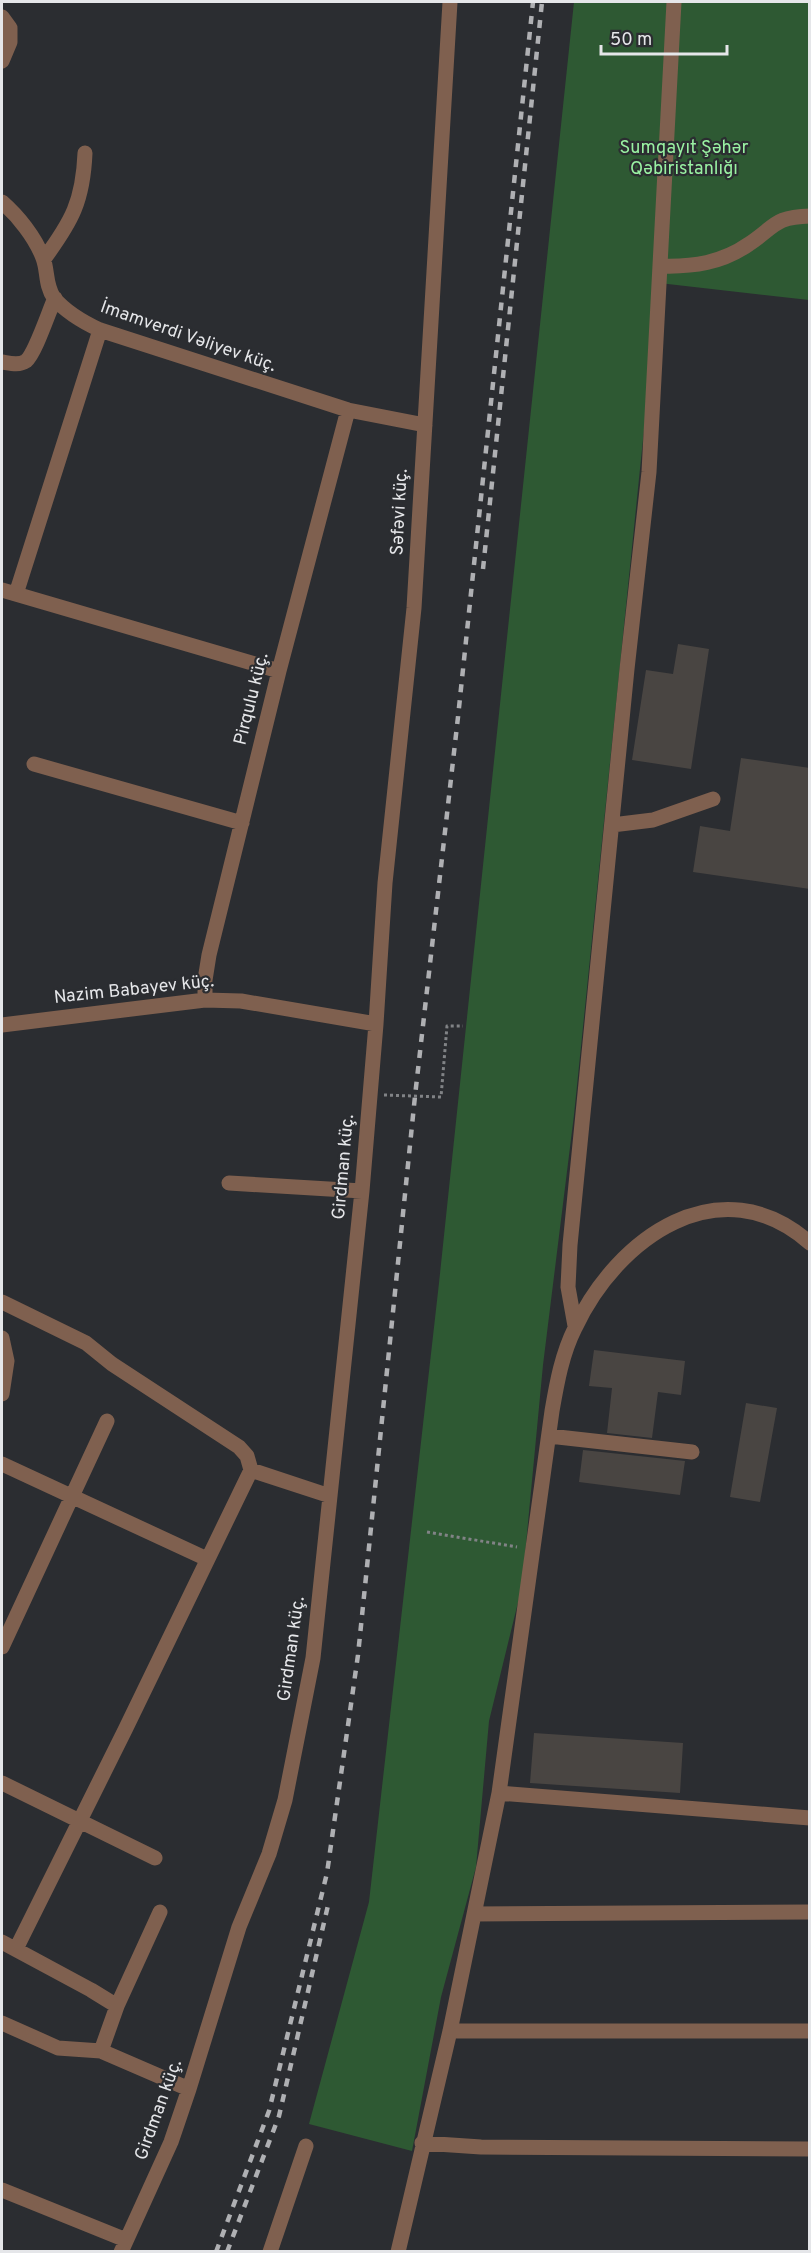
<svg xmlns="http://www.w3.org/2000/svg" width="811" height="2253" font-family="Overpass,sans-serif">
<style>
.green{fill:#2e5933}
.building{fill:#494542}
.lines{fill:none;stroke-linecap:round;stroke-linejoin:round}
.path{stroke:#818386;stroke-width:3;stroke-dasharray:3 3;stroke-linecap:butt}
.minor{stroke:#7f604f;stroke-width:15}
.rail{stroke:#afb0b3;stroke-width:4.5;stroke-dasharray:8 8;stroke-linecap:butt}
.labels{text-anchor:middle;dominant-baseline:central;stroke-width:4.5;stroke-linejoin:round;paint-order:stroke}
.park-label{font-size:18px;fill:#99f1a2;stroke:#2b2d31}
.street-label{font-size:18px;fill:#e5e6e9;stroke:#2b2d31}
</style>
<rect width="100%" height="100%" fill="#2b2d31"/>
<path class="green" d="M574 2H809V300L659 283 574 1115 543 1365 522 1586 489 1721 476 1867 441 1997 412 2151 309 2124 369 1902 439 1283Z"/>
<path class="building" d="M678 644 709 649 691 769 632 760 646 670 673 674Z
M741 758 810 768V889L693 872 700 826 730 831Z
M594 1350 685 1361 681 1395 658 1392 652 1438 607 1433 612 1388 589 1386Z
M746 1403 777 1408 760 1502 730 1497Z
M583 1450 685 1461 680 1495 579 1482Z
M534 1733 683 1743 680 1793 530 1783Z"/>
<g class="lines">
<path class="path" d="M384 1095 441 1097 447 1026H463
M427 1532 517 1547"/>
<path class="minor" d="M2 17 10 28V42L2 61
M2 202C18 216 35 237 43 258 48 271 45 285 54 298 65 311 85 323 100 330L348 410 425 425
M44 259C72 221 83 201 85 153
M661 266C693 267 722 263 749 244 776 226 774 217 810 216
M2 362C9 363 19 366 26 361 35 354 49 311 55 298
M2 590 279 671
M16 594 100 330
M34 764 242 823
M612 825 653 820 713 799
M205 1000V980L209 955 279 671 348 410
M2 1025 205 1000 241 1001 376 1024
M229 1183 362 1191
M2 1302 86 1343 112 1364 239 1447 247 1456 251 1470 125 1730 16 1949
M575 1326 568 1287 570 1245 627 669 649 472 674 2
M2 1338 7 1361 2 1394
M549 1436 692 1452
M2 1464 207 1559
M251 1470 330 1496
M2 1647 107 1421
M2 1783 155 1858
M499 1793 810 1818
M474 1914 810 1912
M2 1942 91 1990 117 2006 101 2051 189 2089
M117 2006 160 1912
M2 2023 58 2048 101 2051
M450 2031H810
M422 2143 481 2147 810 2149
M2 2190 126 2240
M121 2252 171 2142 189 2089 239 1927 269 1854 285 1800 313 1658 362 1191 376 1024 385 883 414 608 450 2
M270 2252 306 2146
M398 2252 450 2031 499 1793 552 1411C557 1382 562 1354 575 1328 617 1238 720 1164 810 1243"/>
<path class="rail" d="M483 569 542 2
M216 2252 269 2111 327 1873 358 1655 415 1096 458 717 533 2
M227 2252 279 2116 329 1901"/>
</g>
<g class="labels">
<g class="park-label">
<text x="684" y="148">Sumqayıt Şəhər<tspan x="684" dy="21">Qəbiristanlığı</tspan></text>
</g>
<g class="street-label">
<text transform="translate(188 337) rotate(19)">İmamverdi Vəliyev küç.</text>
<text transform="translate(400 512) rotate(-87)">Səfəvi küç.</text>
<text transform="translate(252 699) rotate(-76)">Pirqulu küç.</text>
<text transform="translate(134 990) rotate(-6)">Nazim Babayev küç.</text>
<text transform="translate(344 1167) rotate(-85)">Girdman küç.</text>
<text transform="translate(292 1649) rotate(-82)">Girdman küç.</text>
<text transform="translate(159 2110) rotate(-70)">Girdman küç.</text>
</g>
</g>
<rect width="811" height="2253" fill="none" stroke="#e5e6e9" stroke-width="6"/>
<path d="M601 45v9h126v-9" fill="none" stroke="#e5e6e9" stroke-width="3"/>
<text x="610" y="45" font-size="18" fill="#e5e6e9" stroke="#2b2d31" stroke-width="4.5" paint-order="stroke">50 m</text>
</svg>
